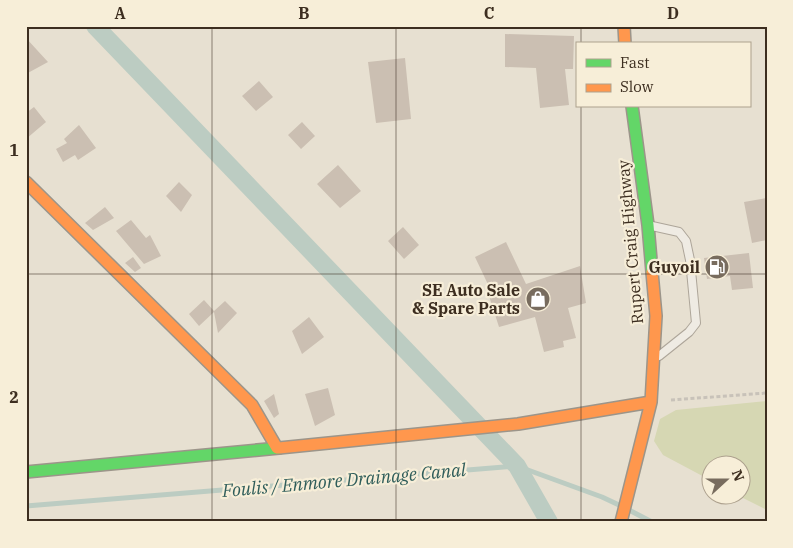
<svg xmlns="http://www.w3.org/2000/svg" width="793" height="548" font-family="'IBM Plex Serif',serif">
<style>
.green{fill:#d6d7b3}
.lines{fill:none;stroke-linecap:round;stroke-linejoin:round}
.stream{stroke:#bcccc2;stroke-width:5}
.canal{stroke:#bcccc2;stroke-width:18}
.building{fill:#cbbfb2}
.lane-casing{stroke:#ada599;stroke-width:10}
.fast-casing{stroke:#9c958a;stroke-width:14}
.slow-casing{stroke:#9c958a;stroke-width:14}
.path{stroke:#c8c2b9;stroke-width:3;stroke-dasharray:4 2.5;stroke-linecap:butt}
.lane{stroke:#efebe3;stroke-width:8}
.fast{stroke:#63d668;stroke-width:11}
.slow{stroke:#ff974d;stroke-width:11}
.grid{fill:none;stroke:#3d2e20;stroke-width:1;stroke-opacity:0.55}
.labels{text-anchor:middle;dominant-baseline:central;stroke-width:4.5;stroke-linejoin:round;paint-order:stroke}
.street-label{font-size:16px;fill:#3d2e20;stroke:#f7eed8}
.poi-label{font-size:16px;font-weight:bold;fill:#3d2e20;stroke:#f7eed8;text-anchor:end}
.water-label{font-size:18px;font-style:italic;fill:#2f5d5a;stroke:#f7eed8}
.neatline{fill:none;stroke:#3d2e20;stroke-width:2}
.grid-label{font-size:16px;text-anchor:middle;font-weight:bold;fill:#3d2e20}
</style>
<rect width="100%" height="100%" fill="#e7e0d1"/>
<path class="green" d="M767 401V510L739 496H740V466H710V480L663 455 654 441 660 419 676 410Z"/>
<g class="lines">
<path class="stream" d="M26 506 517 466 602 497 619 505
M629 510 652 522"/>
<path class="canal" d="M95 26 517 466 549 522"/>
</g>
<path class="building" d="M505 34 574 36 573 69H565L569 105 540 108 536 68 505 67Z
M26 38 48 62 26 74Z
M405 58 411 119 376 123 368 62Z
M259 81 273 97 256 111 242 96Z
M34 107 46 122 26 139V113Z
M302 122 315 136 301 149 288 135Z
M79 125 96 148 78 160 75 155 63 162 56 149 67 143 64 139Z
M338 165 361 191 340 208 317 184Z
M179 182 192 195 181 212 166 196Z
M767 198V240L752 243 744 202Z
M105 207 114 218 93 230 85 223Z
M131 220 146 238 150 235 161 256 144 264 116 231Z
M403 227 419 245 404 259 388 241Z
M506 242 526 284 580 266 586 303 568 308 576 338 563 341 564 347 544 352 535 317 499 327 489 296 493 295 475 257Z
M749 253 753 288 732 290 730 276 707 279 704 258Z
M133 257 141 268 135 272 125 263Z
M204 300 214 311 225 301 237 313 218 333 214 312 199 326 189 314Z
M309 317 324 337 302 354 292 331Z
M328 388 335 415 315 426 305 394Z
M274 394 279 414 274 418 264 401Z"/>
<g class="lines">
<defs>
<path id="lane" d="M652 226 679 232 686 241 690 260 696 323 689 332 659 356"/>
<path id="fast" d="M632 106 648 225 652 272
M26 472 279 448"/>
<path id="slow" d="M624 26 625 44
M26 182 252 405 277 448
M279 448 518 424 651 402
M621 522 651 402 656 316 652 272"/>
</defs>
<use href="#lane" class="lane-casing"/>
<use href="#fast" class="fast-casing"/>
<use href="#slow" class="slow-casing"/>
<path class="path" d="M671 400 767 393"/>
<use href="#lane" class="lane"/>
<use href="#fast" class="fast"/>
<use href="#slow" class="slow"/>
</g>
<path class="grid" d="M212 26V522M396 26V522M581 26V44M581 106V522M26 274H767"/>
<defs>
<symbol id="fuel-disc" viewBox="-11 -11 22 22"><circle r="9.5" fill="#786c5e" stroke="#f7eed8"/><path d="M-5.5-6h7V0h2V4h1.3V-2.5L3-4.5l.8-.8L6-3V5H2.5V1h-1V6h-7ZM-4.2-4.7v3.2H.2V-4.7Z" fill="#fff"/></symbol>
<symbol id="shop-disc" viewBox="-11 -11 22 22"><circle r="9.5" fill="#786c5e" stroke="#f7eed8"/><path d="M-5-2.5h2.3a2.7 3.5 0 0 1 5.4 0H5L5.5 6h-11ZM-1.5-2.5h3a1.5 2.3 0 0 0-3 0Z" fill="#fff"/></symbol>
</defs>
<g fill-rule="evenodd">
<use href="#fuel-disc" x="703" y="253" width="28" height="28"/>
<use href="#shop-disc" x="524" y="285" width="28" height="28"/>
</g>
<g class="labels">
<g class="street-label">
<text transform="translate(630 242) rotate(-95)">Rupert Craig Highway</text>
</g>
<g class="poi-label">
<text x="700" y="267">Guyoil</text>
<text x="520" y="290">SE Auto Sale<tspan x="520" dy="18">&amp; Spare Parts</tspan></text>
</g>
<g class="water-label">
<text transform="translate(344 480) rotate(-5)">Foulis / Enmore Drainage Canal</text>
</g>
</g>
<rect width="793" height="548" fill="none" stroke="#f7eed8" stroke-width="55"/>
<rect x="576" y="42" width="175" height="65" fill="#f7eed8" stroke="#ada18e"/>
<rect x="586" y="59" width="25" height="8" fill="#63d668" stroke="#ada18e"/>
<text x="620" y="68" font-size="15" fill="#3d2e20">Fast</text>
<rect x="586" y="84" width="25" height="8" fill="#ff974d" stroke="#ada18e"/>
<text x="620" y="92" font-size="15" fill="#3d2e20">Slow</text>
<g transform="translate(726 480) rotate(69)"><circle r="24" fill="#f7eed8" stroke="#ada18e"/>
<path d="M0-4L9 19L0 12L-9 19Z" fill="#786c5e"/>
<text y="-8" font-size="14" font-weight="bold" text-anchor="middle" fill="#3d2e20">N</text>
</g>
<rect x="28" y="28" width="738" height="492" class="neatline"/>
<g class="grid-label">
<text x="120" y="19">A</text>
<text x="304" y="19">B</text>
<text x="489" y="19">C</text>
<text x="673" y="19">D</text>
<text x="14" y="156">1</text>
<text x="14" y="403">2</text>
</g>
</svg>
